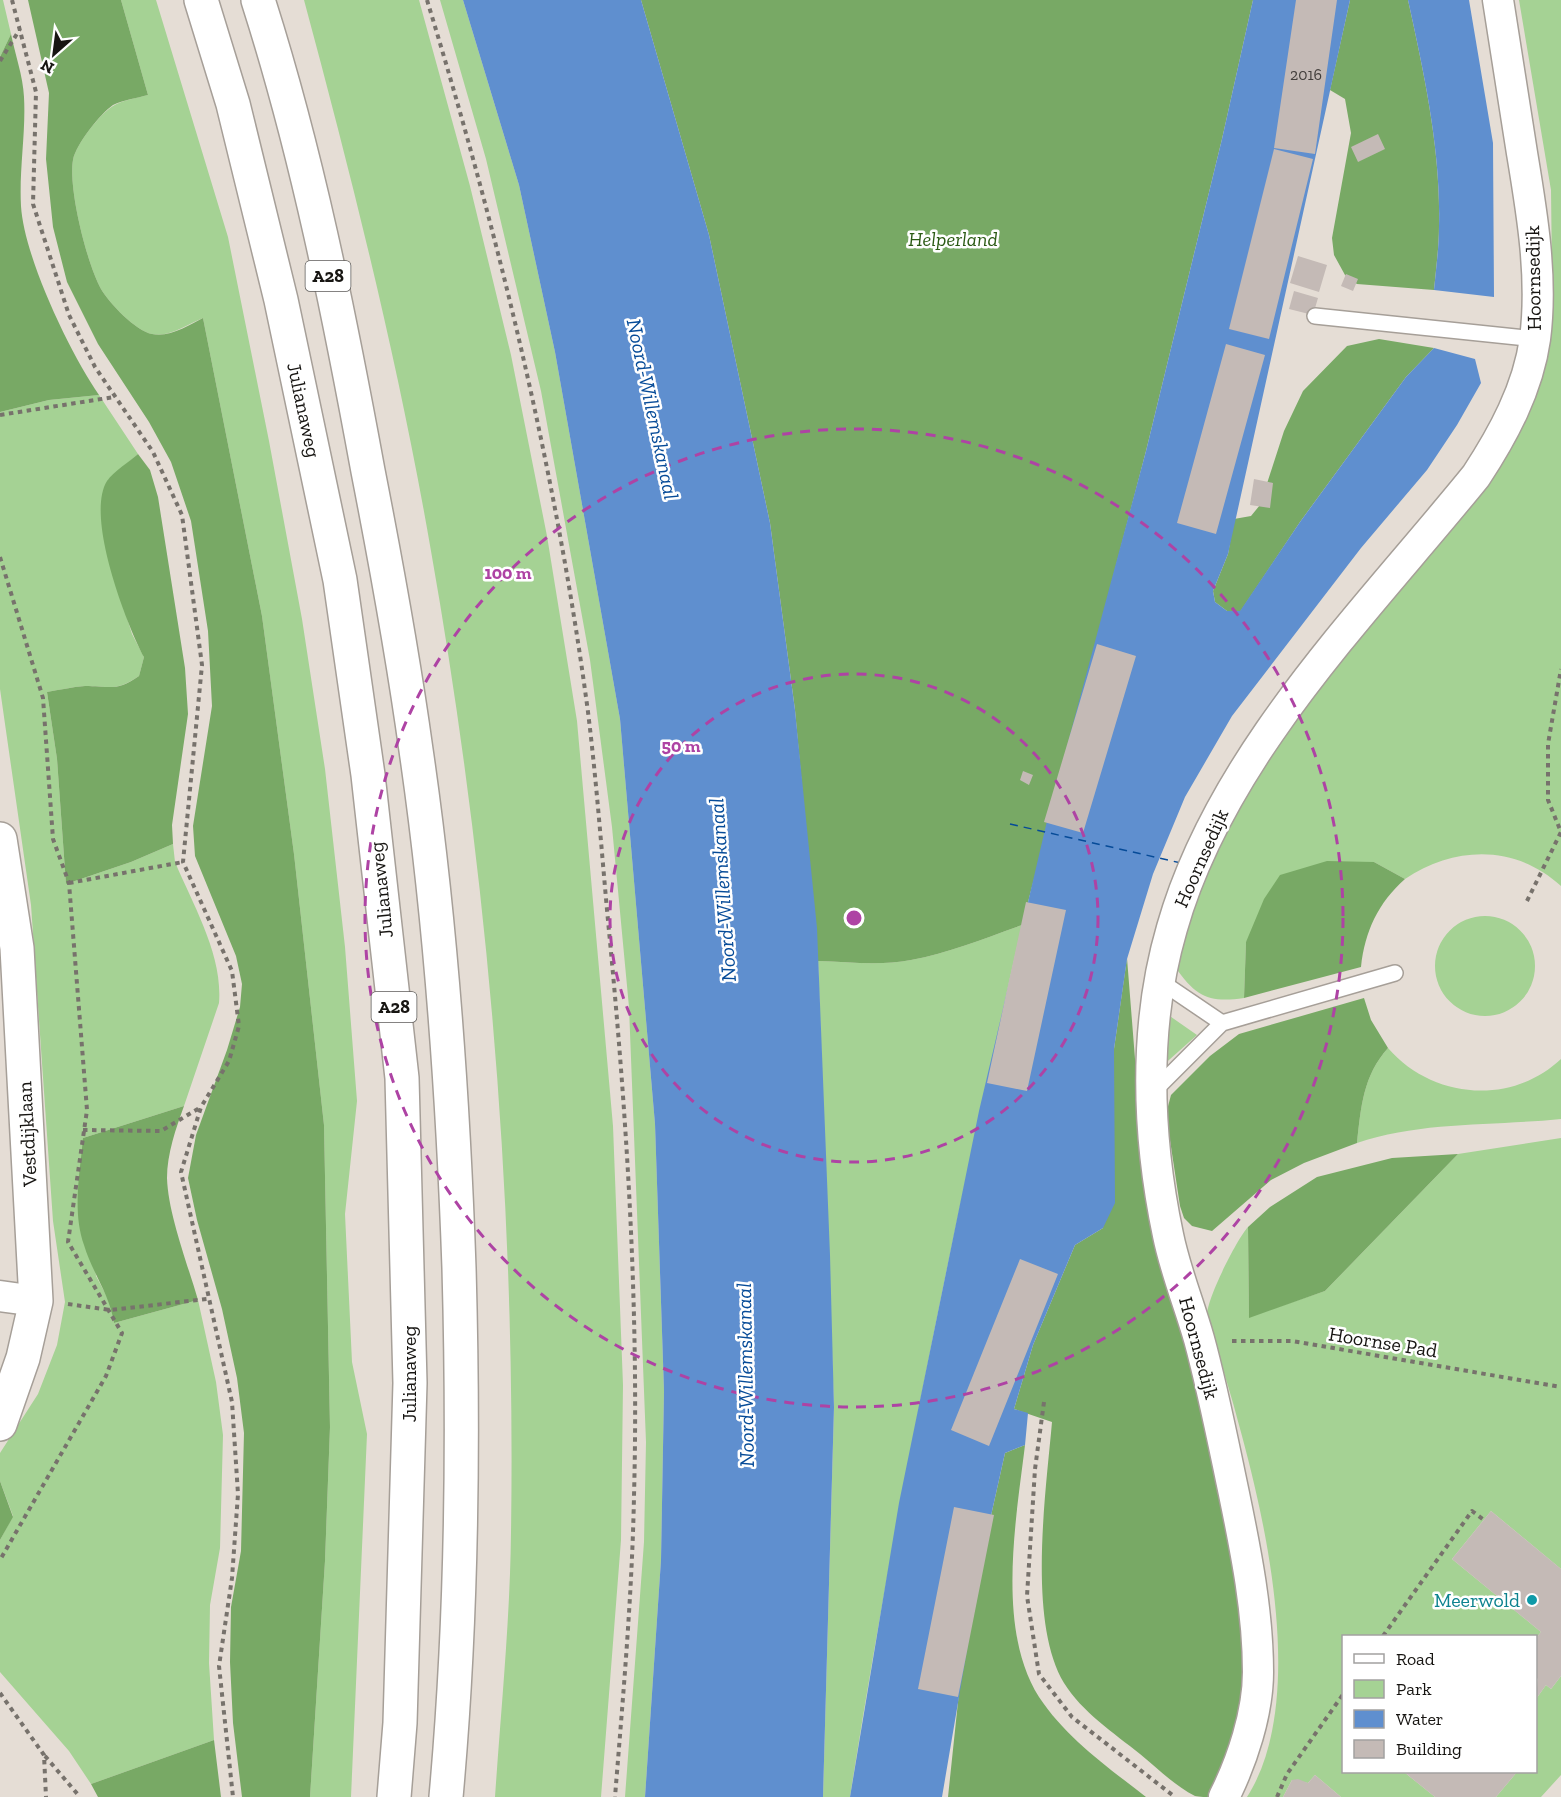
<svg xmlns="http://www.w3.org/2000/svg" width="1561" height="1797" font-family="'Zilla Slab',serif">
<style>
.green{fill:#a5d294}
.forest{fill:#78a965}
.water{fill:#5f8fcf}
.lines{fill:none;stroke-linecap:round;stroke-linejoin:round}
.ferry{stroke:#064b98;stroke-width:1.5;stroke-dasharray:8 6;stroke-linecap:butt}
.building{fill:#c4bab6}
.lane-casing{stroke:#a69f98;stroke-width:18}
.street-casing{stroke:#a69f98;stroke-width:33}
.secondary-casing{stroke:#a69f98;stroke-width:36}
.highway-casing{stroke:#a69f98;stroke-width:36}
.path{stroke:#77726c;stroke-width:4;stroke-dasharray:4.5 4.5;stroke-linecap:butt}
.lane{stroke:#fff;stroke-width:15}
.street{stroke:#fff;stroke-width:30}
.secondary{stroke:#fff;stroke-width:33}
.highway{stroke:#fff;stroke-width:33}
.ring{fill:none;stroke:#ae43a4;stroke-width:3;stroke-dasharray:10 8}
.culture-dot{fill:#0f9aa8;stroke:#fff;stroke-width:2}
.labels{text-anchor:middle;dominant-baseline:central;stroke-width:5;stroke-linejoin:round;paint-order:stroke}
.number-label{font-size:16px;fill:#423e3b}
.shield{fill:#fff;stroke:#5d5b59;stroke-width:1.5}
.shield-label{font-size:18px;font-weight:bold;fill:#171512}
.park-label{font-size:20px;font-style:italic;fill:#2b5a14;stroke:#fff}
.street-label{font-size:20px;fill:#171512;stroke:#fff}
.culture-label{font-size:20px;fill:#0d838f;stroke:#fff;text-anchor:end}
.water-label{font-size:21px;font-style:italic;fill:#064b98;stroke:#fff}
.centre{fill:#ae43a4;stroke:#fff;stroke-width:3}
.ring-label{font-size:18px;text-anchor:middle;font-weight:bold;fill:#ae43a4;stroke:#fff;stroke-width:5;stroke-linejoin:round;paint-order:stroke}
</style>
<rect width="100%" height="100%" fill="#e5ddd5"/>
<path class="green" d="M0 0H3L11 34 0 57Z
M121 0H156L228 237 269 441 302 619 325 769 345 947 357 1101 345 1214 352 1362 367 1434 351 1797H310L325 1561 330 1427 324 1125 294 854 262 616 203 318C188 324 169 338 152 334 136 331 109 303 101 289 87 264 68 188 73 160 76 144 100 114 113 106 122 100 137 98 148 95Z
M304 0H419L470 186 511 355 547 536 577 721 613 1126 623 1385 621 1540 601 1797H495C501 1709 510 1621 511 1533 516 1205 488 874 431 551 399 365 353 182 304 0Z
M440 0H463L519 185 555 352 620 719 655 1124 664 1391 661 1560 645 1797H625L644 1542 646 1442 629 1007 612 827 590 660 541 391 486 159Z
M1519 0H1561V886C1515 844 1455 846 1405 879L1374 862 1246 942 1244 998C1210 1003 1196 997 1176 968L1205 867 1240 798 1347 640 1463 507 1552 274 1551 190Z
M99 395 138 454 108 480 111 566 132 634 144 657 139 676C116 692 109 686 85 686 72 687 59 690 47 692L57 759 66 884 131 862 173 844 175 862C193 905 223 955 219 1003L184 1106 83 1138 96 1276 112 1306 114 1323 198 1300 216 1382 223 1435 220 1548 210 1605 209 1663 214 1740 91 1784 69 1751 0 1672V1540L13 1516 0 1481V1453L38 1394 57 1345 65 1302 53 1221 31 905 0 689V412L49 400Z
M1435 966a50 50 0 1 1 100 0a50 50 0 1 1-100 0Z
M1022 925C956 1214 896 1504 850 1797H823L834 1407 818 961C849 962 881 966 911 960 949 953 985 938 1022 925Z
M1164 1012 1197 1035 1160 1068Z
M1388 1048C1432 1099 1511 1106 1561 1059V1119C1493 1126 1422 1121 1357 1143 1361 1107 1363 1076 1388 1048Z
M1561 1138V1569L1491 1511 1452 1559 1541 1632 1536 1638 1344 1636V1772H1404L1435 1797H1341L1315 1775 1308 1783 1292 1780 1283 1797H1247C1307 1703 1267 1526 1239 1425 1232 1398 1224 1373 1216 1346 1213 1337 1207 1326 1207 1316 1206 1300 1237 1239 1248 1227L1249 1317 1325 1291 1458 1154Z
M1561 1676V1775L1541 1797H1496L1517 1772H1536V1699L1546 1685 1551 1689Z"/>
<path class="forest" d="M28 0H121L148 95C137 98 123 100 113 105 100 114 76 144 73 160 68 188 87 264 101 289 109 303 136 331 152 334 169 338 189 325 203 318L262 616 294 854 324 1125 330 1427 325 1561 310 1797H242L233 1723 230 1662 231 1607 241 1551 244 1433 237 1378 222 1309 197 1220 188 1178 196 1135 227 1050 240 1007 242 984 236 956 195 856 193 826 212 706 208 631 191 521 171 462 149 422 98 344 67 282 53 227 46 159 49 93Z
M641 0H1253L1222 139 1146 451 1022 925C985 938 949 953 911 960 881 966 849 962 818 961L795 710 770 523 709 235Z
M1350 0H1408C1424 73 1441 150 1439 226 1439 247 1436 269 1434 290L1357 284 1345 275 1334 255 1332 238 1351 133 1345 99 1330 90Z
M11 34C15 54 23 76 24 97 26 133 19 169 21 206 24 257 70 353 99 395L49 400 0 412V57Z
M1379 339 1434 348 1406 377 1300 522 1240 612 1227 611 1215 602 1213 591 1228 554 1234 519 1251 516 1260 505 1284 431 1303 391 1347 346Z
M138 454 150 470 158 497 185 668 188 714 172 825 173 844 131 862 66 884 57 759 47 692C59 690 72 687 85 686 109 686 117 692 139 676L144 657C126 623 85 516 107 481 114 471 129 462 138 454Z
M1327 861 1374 862 1405 879C1378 903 1365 931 1361 967L1244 998 1246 942 1264 899 1280 875Z
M1127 958 1142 1147 1162 1262 1219 1473 1246 1651 1244 1708 1213 1797C1207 1797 1199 1797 1195 1796 1175 1786 1157 1768 1140 1754 1114 1733 1082 1712 1064 1683 1027 1621 1046 1492 1052 1422L1014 1409 1033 1345 1075 1245 1103 1228 1114 1049Z
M1364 998 1371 1020 1388 1048C1363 1076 1361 1107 1357 1143L1304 1163 1271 1180 1212 1231 1192 1226 1184 1218 1180 1206 1166 1114 1171 1095 1210 1056 1239 1034Z
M184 1106C176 1128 167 1154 167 1178 168 1214 188 1265 198 1300L114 1323C110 1295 92 1272 84 1245 72 1211 80 1173 83 1138Z
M1458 1154 1325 1291 1249 1318 1248 1227 1270 1207 1317 1177 1392 1158Z
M1025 1445C1016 1520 996 1629 1039 1697 1066 1738 1109 1768 1146 1797H948L960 1683 986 1538 1005 1453Z
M0 1481 13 1517 0 1540Z
M214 1740 221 1797H98L91 1784Z"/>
<path class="water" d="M463 0H641L709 235 770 523 795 710 817 928 830 1255 834 1407 823 1797H645L661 1560 664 1391 655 1124 620 719 555 352 519 185Z
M1253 0H1350L1228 554 1213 591 1215 602 1227 611H1240L1300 522 1406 377 1434 348 1475 359 1481 383 1457 425 1427 470 1361 548 1232 716 1185 797 1153 874 1127 959 1114 1049 1115 1203 1103 1228 1075 1245 1033 1345 1014 1409 1028 1413 1025 1445 1005 1453 986 1538 942 1797H850L899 1503 979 1111 1047 821 1146 451 1222 139Z
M1408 0H1469L1493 143 1494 297 1434 290C1436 269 1439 247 1439 226 1441 150 1424 73 1408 0Z"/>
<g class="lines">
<path class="ferry" d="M1010 824 1181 863"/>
</g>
<path class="building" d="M1296 0H1337L1315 154 1274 148Z
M1378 134 1385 149 1358 162 1351 147Z
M1274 149 1313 159 1269 339 1229 329Z
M1298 256 1327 265 1319 292 1290 283Z
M1346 274 1358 279 1353 291 1341 286Z
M1294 291 1318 298 1313 315 1289 309Z
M1226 344 1265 355 1216 534 1177 523Z
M1254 479 1273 483 1270 508 1250 505Z
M1097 644 1136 656 1083 833 1044 822Z
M1023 771 1033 775 1029 785 1020 780Z
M1026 902 1066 910 1027 1091 987 1083Z
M1020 1259 1058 1274 989 1446 951 1430Z
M954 1507 994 1515 958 1697 918 1689Z
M1491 1511 1561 1569V1676L1551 1689 1546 1685 1536 1699 1538 1679 1536 1677V1638L1541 1632 1452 1559Z
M1404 1772H1517L1496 1797H1435Z
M1315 1775 1341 1797H1283L1292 1780 1298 1779 1308 1783Z"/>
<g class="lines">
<defs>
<path id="lane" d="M1315 316 1535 339
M1160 981 1222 1023
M1153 1092 1222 1023 1395 973"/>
<path id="street" d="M0 1296 36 1301
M1224 1797C1242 1761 1258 1713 1258 1672 1258 1612 1246 1552 1234 1494 1223 1442 1213 1390 1199 1339 1189 1304 1175 1270 1168 1235 1147 1135 1143 1027 1172 928 1221 755 1365 613 1476 476 1503 435 1528 389 1535 339 1543 278 1532 213 1522 153 1514 102 1506 51 1498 0"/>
<path id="secondary" d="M0 839 17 948 36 1301 23 1358 0 1424"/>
<path id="highway" d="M201 0 233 104 281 300 340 580 368 775 402 1078 410 1383 400 1723 394 1797
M258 0C307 153 339 313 368 471 386 563 403 656 416 750 441 921 453 1095 459 1268 464 1444 462 1621 446 1797"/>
</defs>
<use href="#lane" class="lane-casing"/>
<use href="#street" class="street-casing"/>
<use href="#secondary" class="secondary-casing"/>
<use href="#highway" class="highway-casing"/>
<path class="path" d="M12 0 36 92 33 204 69 315 95 367 153 452 182 515 202 665 183 862 232 971 239 1026 229 1061 201 1107 181 1172 232 1402 238 1494 232 1578 219 1666 233 1797
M427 0C498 233 556 471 588 712 597 785 602 858 609 931 627 1118 639 1308 634 1496 632 1597 623 1697 615 1797
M0 61 20 29
M0 415 114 397
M0 557 43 698 53 839 69 883 87 1110 68 1242 122 1333 106 1376 0 1560
M69 883 183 862
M1527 901 1561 832 1548 800V744L1561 669
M83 1130 161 1131 201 1107
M68 1304 110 1310 207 1299
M1232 1341H1292L1561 1387
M1044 1402 1035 1469 1027 1596 1039 1674 1072 1717 1175 1797
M1383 1636 1472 1511 1484 1520
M0 1693 44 1755 46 1797
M45 1756 80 1797
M1277 1797 1287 1774 1344 1693"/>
<use href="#lane" class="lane"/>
<use href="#street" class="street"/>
<use href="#secondary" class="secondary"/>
<use href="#highway" class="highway"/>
</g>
<g class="ring">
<circle cx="854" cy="918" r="244"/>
<circle cx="854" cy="918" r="489"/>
</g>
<circle class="culture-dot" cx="1532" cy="1600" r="6"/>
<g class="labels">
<g class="number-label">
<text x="1306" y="74">2016</text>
</g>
<g class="shield">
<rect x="305.5" y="261" width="45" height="30" rx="4.5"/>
<rect x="371.5" y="992" width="45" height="30" rx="4.5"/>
</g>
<g class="shield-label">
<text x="328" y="276">A28</text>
<text x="394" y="1007">A28</text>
</g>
<g class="park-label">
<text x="953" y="239">Helperland</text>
</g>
<g class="street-label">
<text transform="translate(1533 278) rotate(-91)">Hoornsedijk</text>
<text transform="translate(304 410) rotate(78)">Julianaweg</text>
<text transform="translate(1201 858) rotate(-66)">Hoornsedijk</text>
<text transform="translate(381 890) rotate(-96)">Julianaweg</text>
<text transform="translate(27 1134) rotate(-93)">Vestdijklaan</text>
<text transform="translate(1383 1342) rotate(9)">Hoornse Pad</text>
<text transform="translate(1199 1348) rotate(75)">Hoornsedijk</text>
<text transform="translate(409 1374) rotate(-90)">Julianaweg</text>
</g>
<g class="culture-label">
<text x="1520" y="1600">Meerwold</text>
</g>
<g class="water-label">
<text transform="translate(653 409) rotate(78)">Noord-Willemskanaal</text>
<text transform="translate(722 890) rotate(-94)">Noord-Willemskanaal</text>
<text transform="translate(745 1375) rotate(-91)">Noord-Willemskanaal</text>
</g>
</g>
<circle cx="854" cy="918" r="9" class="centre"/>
<g class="ring-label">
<text x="508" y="579">100 m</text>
<text x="681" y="752">50 m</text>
</g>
<rect x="1342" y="1635" width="195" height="138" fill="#ffffff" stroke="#a2a1a0" stroke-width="1.5"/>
<rect x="1354" y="1654" width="30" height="9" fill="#ffffff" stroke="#a2a1a0" stroke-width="1.5"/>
<text x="1396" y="1665" font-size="18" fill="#171512">Road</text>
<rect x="1354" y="1680" width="30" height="18" fill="#a5d294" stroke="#a2a1a0" stroke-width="1.5"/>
<text x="1396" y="1695" font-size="18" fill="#171512">Park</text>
<rect x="1354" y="1710" width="30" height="18" fill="#5f8fcf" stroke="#a2a1a0" stroke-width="1.5"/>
<text x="1396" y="1725" font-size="18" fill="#171512">Water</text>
<rect x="1354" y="1740" width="30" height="18" fill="#c4bab6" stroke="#a2a1a0" stroke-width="1.5"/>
<text x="1396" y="1755" font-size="18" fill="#171512">Building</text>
<g transform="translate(54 54) rotate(208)" stroke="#ffffff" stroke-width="4.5" paint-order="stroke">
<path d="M0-4.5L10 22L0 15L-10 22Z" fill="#171512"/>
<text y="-9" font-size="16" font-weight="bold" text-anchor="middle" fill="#171512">N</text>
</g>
</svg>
